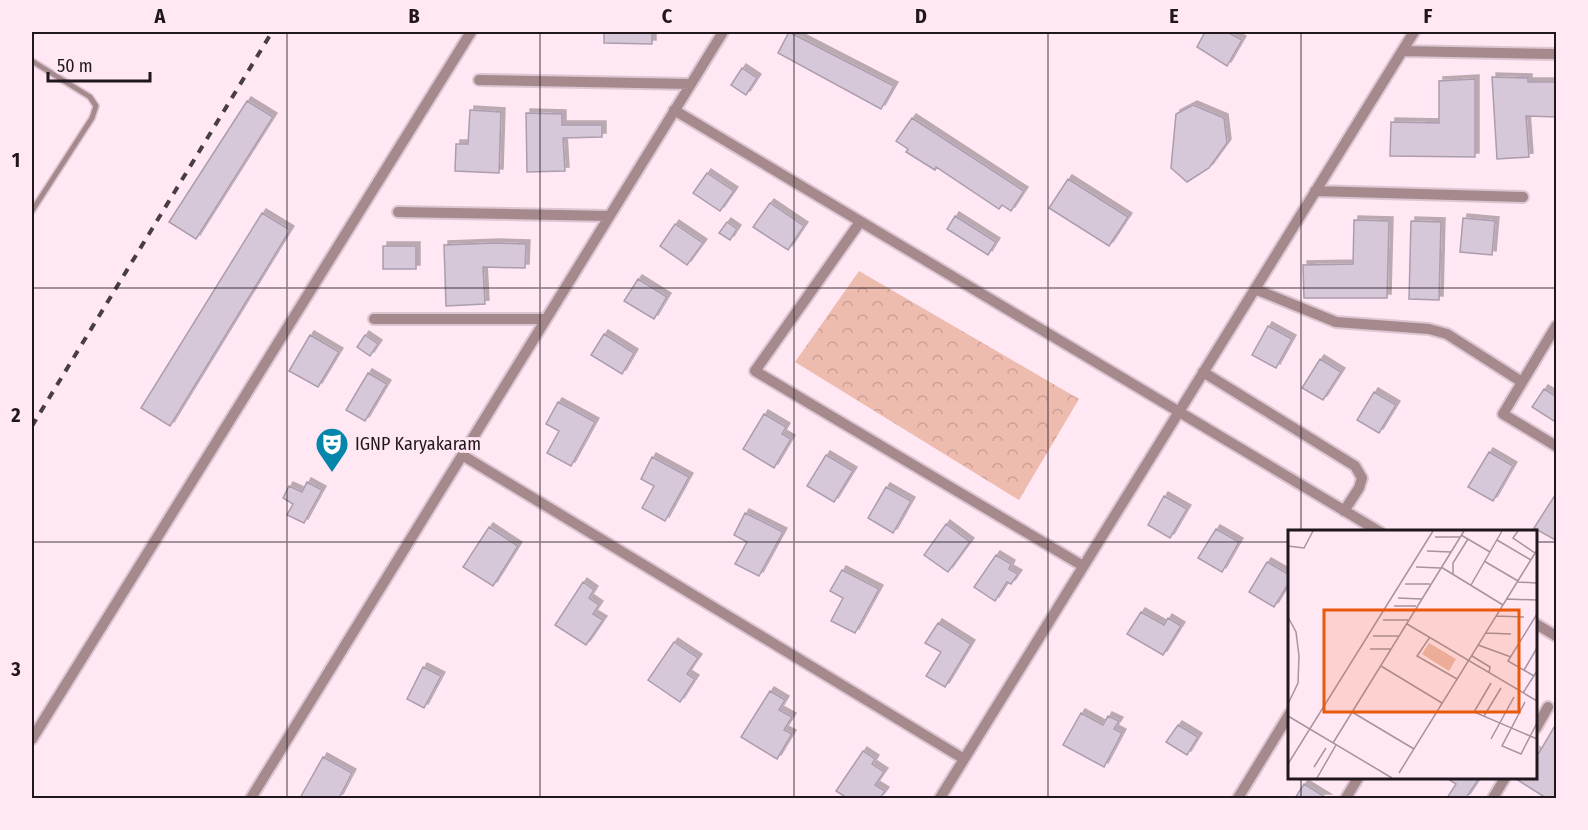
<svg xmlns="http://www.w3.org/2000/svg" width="1588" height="830" font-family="'Fira Sans Condensed',sans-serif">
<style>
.forest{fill:url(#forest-crowns)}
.building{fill:#d6c7d9;stroke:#ab9dae;stroke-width:1.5;filter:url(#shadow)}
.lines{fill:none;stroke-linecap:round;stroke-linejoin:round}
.lane-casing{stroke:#dbc6d1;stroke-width:8}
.street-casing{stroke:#dbc6d1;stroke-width:14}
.lane{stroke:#a6898d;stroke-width:5}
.street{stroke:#a6898d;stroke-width:10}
.rail{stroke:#483d44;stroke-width:4;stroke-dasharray:8 8;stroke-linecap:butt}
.grid{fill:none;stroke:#1f171c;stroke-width:1.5;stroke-opacity:0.55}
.labels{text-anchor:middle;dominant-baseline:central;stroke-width:6;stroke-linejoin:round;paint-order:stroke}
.poi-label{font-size:18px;fill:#1f171c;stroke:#ffe7f3;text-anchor:start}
.inset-road{fill:none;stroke:#a5949d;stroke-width:1.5}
.view{fill:#e8590c;fill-opacity:0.15;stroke:#e8590c;stroke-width:3}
.inset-edge{fill:none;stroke:#1f171c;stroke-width:3}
.neatline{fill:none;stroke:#1f171c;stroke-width:2}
.grid-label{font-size:20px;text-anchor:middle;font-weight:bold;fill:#1f171c}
</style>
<defs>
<pattern id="forest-crowns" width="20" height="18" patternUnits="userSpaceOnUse" patternTransform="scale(1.5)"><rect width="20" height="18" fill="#eebbaf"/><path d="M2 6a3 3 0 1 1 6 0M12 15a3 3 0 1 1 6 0" fill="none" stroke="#cca096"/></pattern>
<filter id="shadow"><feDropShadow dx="4" dy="-4" stdDeviation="0" flood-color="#0004"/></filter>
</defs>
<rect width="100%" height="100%" fill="#ffe7f3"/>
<path class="forest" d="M859 271 1079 399 1019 500 795 362Z"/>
<path class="building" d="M604 32H652V44L604 43Z
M789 32 894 86 881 109 778 53Z
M1205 32H1227L1242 40 1227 66 1197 47Z
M742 68 757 78 746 95 731 85Z
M1492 77 1528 78V82H1557V117L1526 116 1529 157 1497 159Z
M1475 79V157L1390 156 1391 122 1439 123V81Z
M247 101 273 117 196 239 169 222Z
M1193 105 1224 118 1227 143 1209 168 1187 182 1171 168 1176 114Z
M470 110 501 112 499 173 455 171 456 144H468Z
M526 113 562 114V125H602V137L563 138 565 171 527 172Z
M912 118 1024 191 1011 211 1002 205 999 209 936 167 935 170 906 152 908 149 896 141Z
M707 173 734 191 720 211 693 193Z
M1068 179 1128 217 1109 246 1049 208Z
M770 203 804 226 788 250 753 227Z
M262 213 290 230 170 426 141 408Z
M955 216 996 242 988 255 947 229Z
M1463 218 1495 221 1492 255 1460 252Z
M1354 220 1389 221 1387 298H1304L1303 265 1353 264Z
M1411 221 1441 222 1439 300 1409 299Z
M727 222 737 229 730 240 719 233Z
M675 224 703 243 687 265 660 246Z
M495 243 526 244 525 268 483 267 485 304 446 306 444 245Z
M383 246H416V269H383Z
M638 279 667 297 654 319 624 301Z
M1268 326 1292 339 1276 368 1252 355Z
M604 334 634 353 622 374 591 355Z
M310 335 339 352 318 387 289 371Z
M365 335 378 344 370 356 357 347Z
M1320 359 1341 372 1323 400 1302 388Z
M368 373 387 384 365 421 346 410Z
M1544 389 1557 397V423L1532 407Z
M1374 392 1396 405 1379 433 1357 420Z
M558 402 595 422 571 466 547 453 559 431 546 424Z
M764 414 786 427 782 434 791 439 774 468 743 449Z
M1489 452 1513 466 1493 501 1468 487Z
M826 455 853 471 834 502 807 486Z
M652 457 689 477 665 521 642 508 654 486 641 479Z
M307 482 322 490 304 523 287 515 293 504 283 498 289 486 302 492Z
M886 487 911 501 893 533 868 518Z
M1557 492V541L1534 528Z
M1164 496 1187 509 1170 538 1148 525Z
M745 513 783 532 759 576 735 564 747 542 734 535Z
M946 524 970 542 948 572 924 555Z
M489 527 518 546 493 586 463 567Z
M1216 529 1239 542 1222 572 1198 558Z
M996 555 1011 564 1009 569 1018 574 1011 584 1007 582 995 601 974 587Z
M1267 562 1290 575V581L1274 607 1249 592Z
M842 570 879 589 855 633 831 621 843 598 830 591Z
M583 582 594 590 589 598 599 605 593 614 603 620 586 645 555 625Z
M1141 612 1164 625 1168 618 1181 626 1163 655 1127 634Z
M938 623 971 644 945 687 926 676 941 652 925 643Z
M674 642 698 658 687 674 695 679 680 702 648 680Z
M423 667 441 676 424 708 407 699Z
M770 691 785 700 779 710 792 717 784 730 792 734 777 759 741 737Z
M1081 713 1103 725 1108 716 1119 721 1114 729 1122 733 1104 767 1063 745Z
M1557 722V798H1546L1513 777H1536V751L1539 753Z
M1178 725 1198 737 1187 755 1166 742Z
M863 751 875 759 872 764 884 772 875 785 885 791 880 798H847L836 791Z
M323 757 352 773 339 798H300Z
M1445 777H1480L1466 798H1447L1456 784Z
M1304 784 1327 798H1295Z"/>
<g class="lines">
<defs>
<path id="lane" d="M32 61 90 97 96 106 92 118 32 211"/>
<path id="street" d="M1402 51 1556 54
M479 80 690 84
M674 110 1380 532
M1315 191 1523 197
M398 212 609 216
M860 222 755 371 1083 566
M1255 289 1336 322 1429 329 1447 334 1522 382
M374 319H546
M1556 326 1503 414 1556 446
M1203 372 1355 466 1362 478 1359 488 1344 511
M462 455 964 759
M1536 624 1556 636
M1536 728 1548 707
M32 739 471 32
M251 798 723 32
M940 798 1414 32
M1238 798 1290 713
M1346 798 1358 778
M1493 798 1505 778"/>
</defs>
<use href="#lane" class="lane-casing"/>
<use href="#street" class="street-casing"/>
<use href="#lane" class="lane"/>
<use href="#street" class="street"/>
<path class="rail" d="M32 426 272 32"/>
</g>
<path class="grid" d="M287 32V798M540 32V798M794 32V798M1048 32V798M1301 32V532M32 288H1556M32 542H1290M1536 542H1556M1301 778V798"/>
<defs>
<symbol id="theatre-pin" viewBox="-11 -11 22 30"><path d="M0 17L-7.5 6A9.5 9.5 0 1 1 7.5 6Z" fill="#0386a9" stroke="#ffe7f3"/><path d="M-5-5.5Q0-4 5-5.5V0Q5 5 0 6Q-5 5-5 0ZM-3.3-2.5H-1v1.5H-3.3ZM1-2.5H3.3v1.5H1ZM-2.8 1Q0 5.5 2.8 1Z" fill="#fff"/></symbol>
</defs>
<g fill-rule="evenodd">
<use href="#theatre-pin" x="313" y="425" width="38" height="52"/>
</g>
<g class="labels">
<g class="poi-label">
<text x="355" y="444">IGNP Karyakaram</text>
</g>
</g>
<g transform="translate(1288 530)">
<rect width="249" height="249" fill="#ffe7f3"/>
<path d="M141 113 168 129 161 141 134 124Z" fill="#eebbaf"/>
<path class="inset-road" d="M230 1 225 8 247 23M173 5 202 22M147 7H172M209 10 243 30M0 16 16 18 25 1M139 21 163 22M196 31 230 51M128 37 153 38M153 37 215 75M165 44V33L180 9M230 52 249 53M117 54H142M183 55 214 1M110 68 134 69M218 69 249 70M106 76H128M208 86 236 87M0 87 8 102 11 126 10 153 0 174M95 90H120M119 94 249 171M198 103 223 104M85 106H110M142 107 129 126 169 149M190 115 223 127M82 119H103M184 126 202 137 201 143M93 136 154 173M236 140 249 118M246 146 220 131 249 84M203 153 186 182 249 209M235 163 249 141M237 172 214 216 233 224 249 193M64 182 126 219M0 186 104 248M196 186 213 158M203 209 226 167M45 213 176 1M0 234 145 1M26 237 38 218M111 243 249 20M29 248 48 215"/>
<path class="view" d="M36 80H231V182H36Z"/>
<rect width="249" height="249" class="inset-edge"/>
</g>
<rect width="1588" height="830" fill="none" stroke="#ffe7f3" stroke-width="66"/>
<path d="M48 72v9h102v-9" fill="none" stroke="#1f171c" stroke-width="3"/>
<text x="57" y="72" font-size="18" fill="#1f171c" stroke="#ffe7f3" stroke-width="4.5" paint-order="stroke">50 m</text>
<rect x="33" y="33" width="1522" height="764" class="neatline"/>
<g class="grid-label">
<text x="160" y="23">A</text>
<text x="414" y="23">B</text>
<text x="667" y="23">C</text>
<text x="921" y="23">D</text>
<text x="1174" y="23">E</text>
<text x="1428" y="23">F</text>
<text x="16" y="167">1</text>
<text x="16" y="422">2</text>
<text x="16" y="676">3</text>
</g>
</svg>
